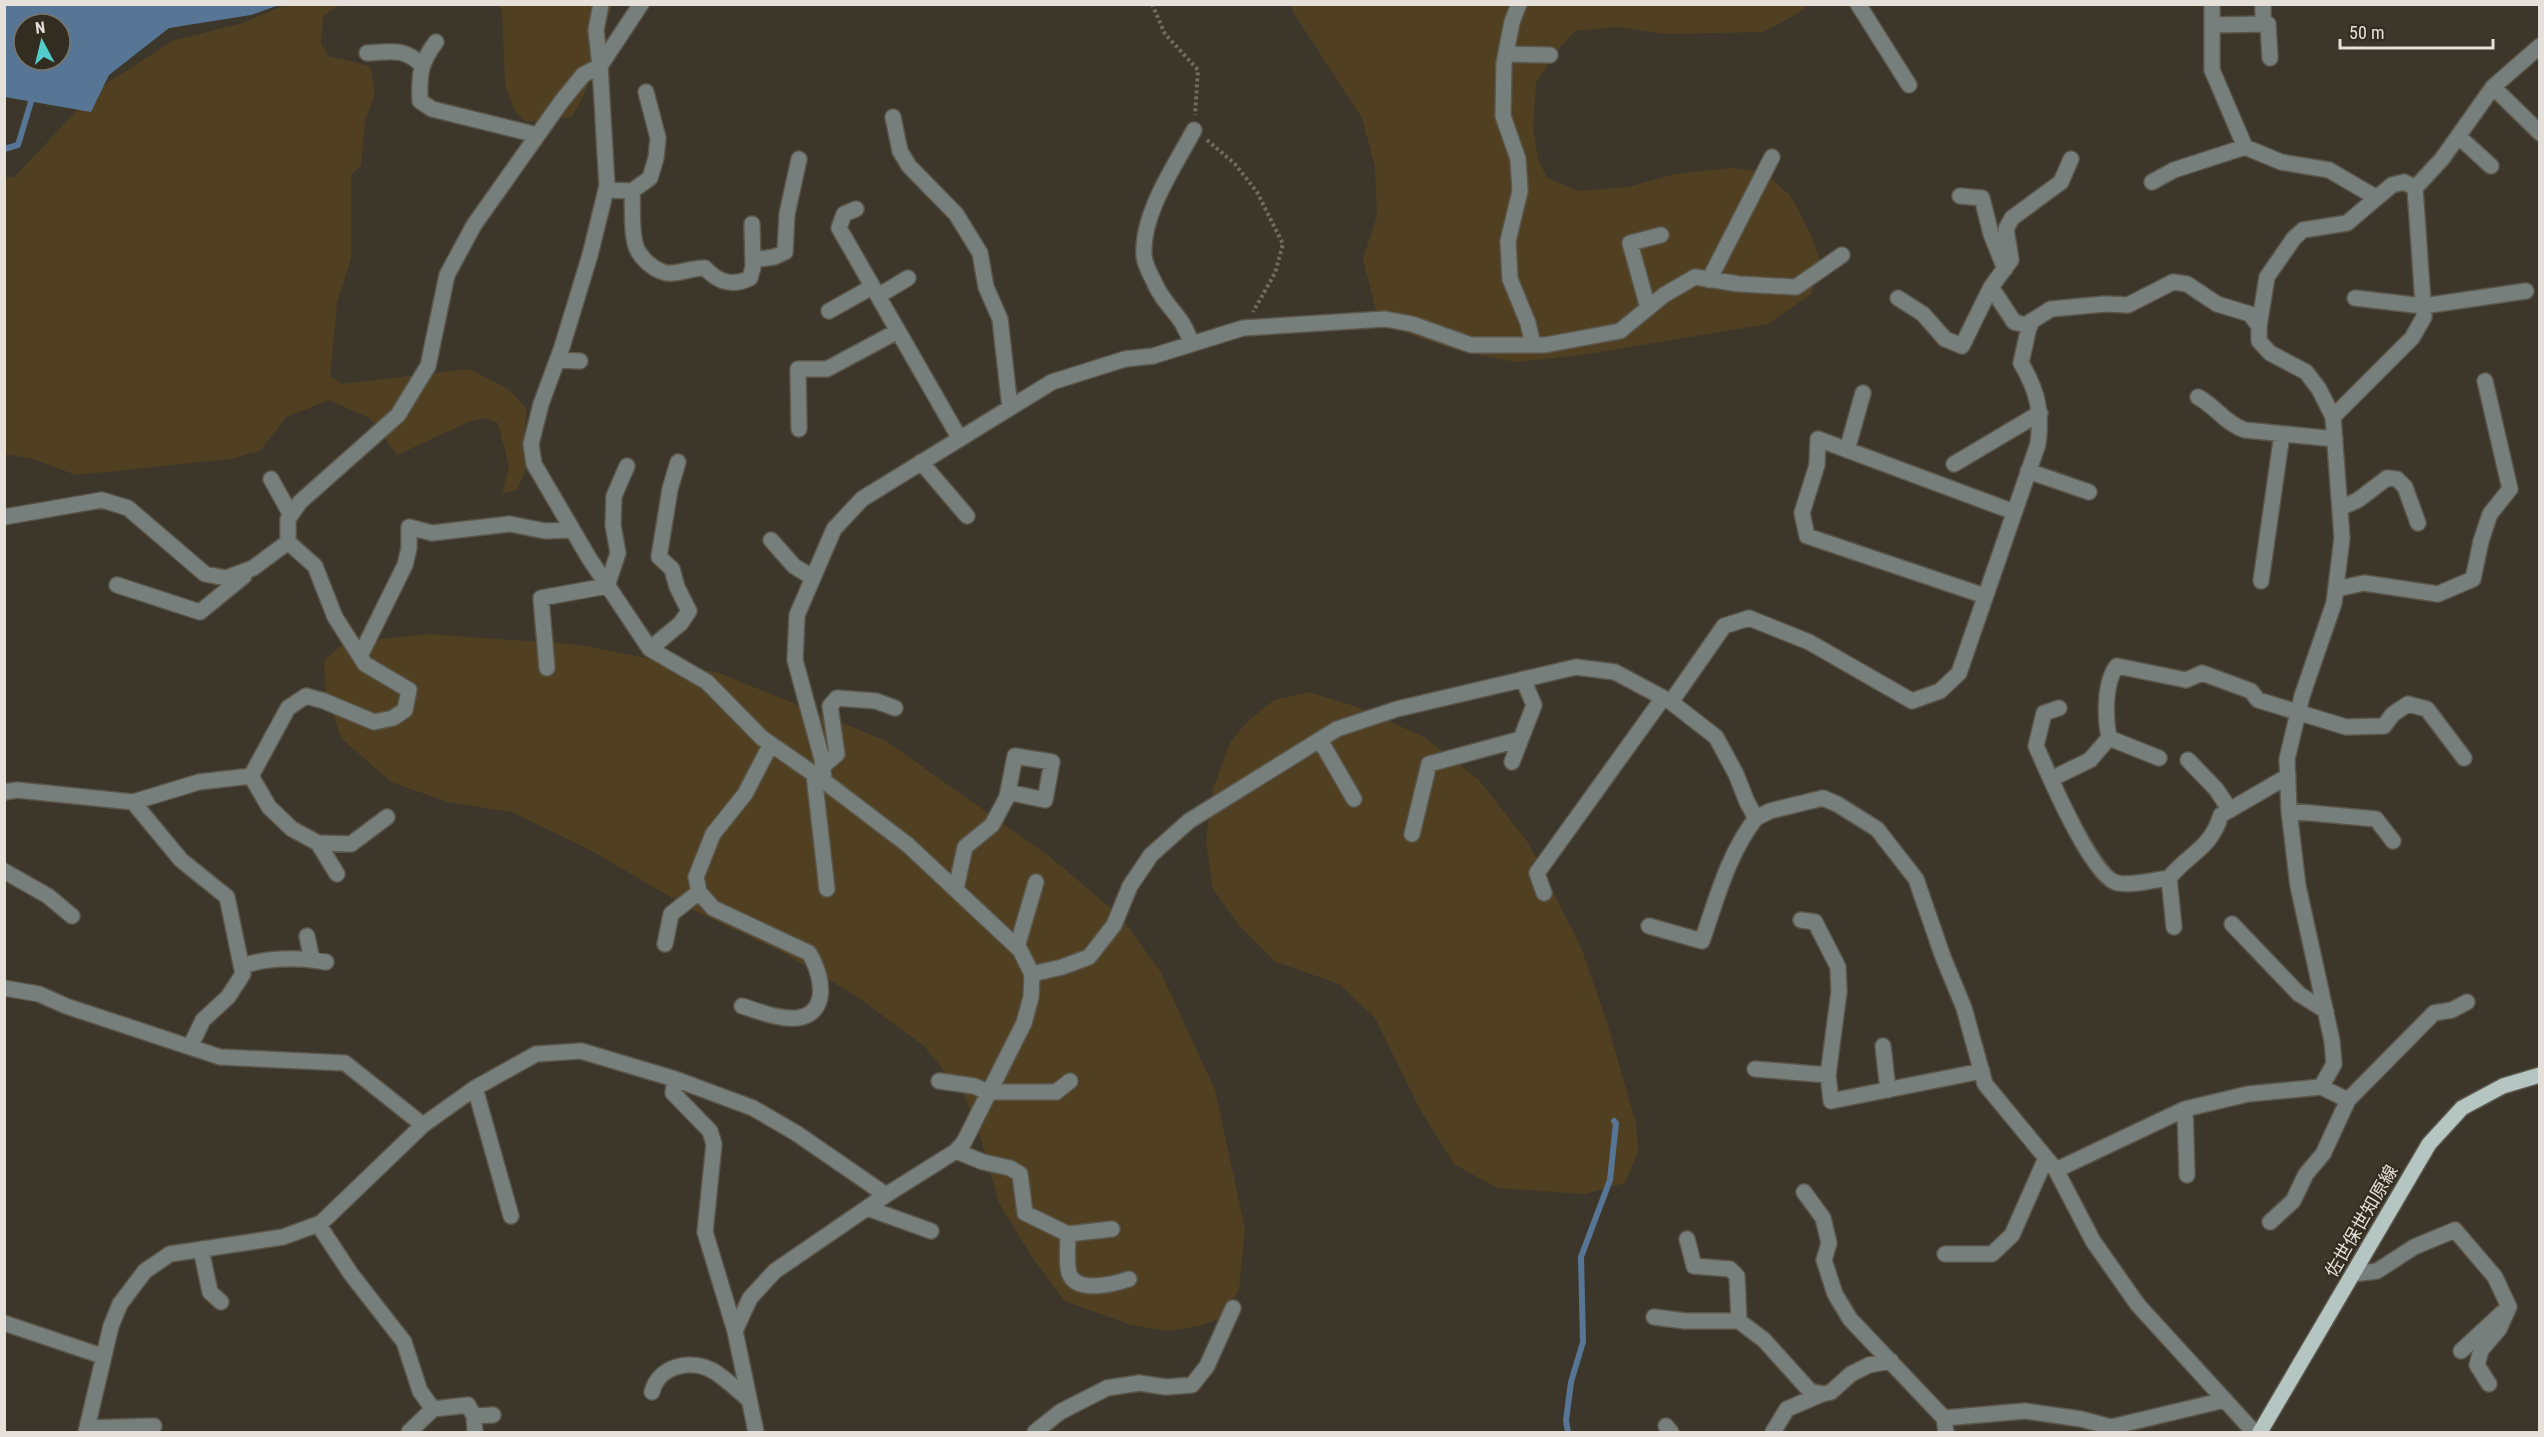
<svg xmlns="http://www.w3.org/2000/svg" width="2544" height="1437" font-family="'Roboto Condensed','Noto Sans JP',sans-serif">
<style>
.green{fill:#504021}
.water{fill:#577695;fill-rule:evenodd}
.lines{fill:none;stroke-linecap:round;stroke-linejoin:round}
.stream{stroke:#577695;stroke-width:6}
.minor-casing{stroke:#5b564a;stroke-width:18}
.major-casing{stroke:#5b564a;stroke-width:18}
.path{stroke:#716b61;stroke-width:4;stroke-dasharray:3 3;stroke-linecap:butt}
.minor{stroke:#777f7d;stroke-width:15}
.major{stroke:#b5c5c2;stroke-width:15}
.labels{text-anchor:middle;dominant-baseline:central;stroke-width:4.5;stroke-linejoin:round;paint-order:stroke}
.street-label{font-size:18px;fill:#e5e1da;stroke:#332d21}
</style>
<rect width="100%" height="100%" fill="#3d372b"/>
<path class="green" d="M286 5H340L323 16 321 44 329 56 370 66 375 94 365 121 361 165 351 175V258L337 303 330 376 342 384 469 369 508 389 527 409 524 437 527 466 517 490 502 493 509 466 498 423 484 418 468 422 397 455 370 418 329 400 286 417 260 451 231 459 76 475 33 459 5 454 4 178 14 177 97 90 172 41 242 23Z
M499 5H612L592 78 572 117 526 122 515 112 505 85 502 10Z
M1292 5H1808L1795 15 1763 32 1666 34 1618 27 1575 31 1557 51 1536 83 1533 128 1538 159 1547 178 1578 191 1628 187 1675 174 1730 168 1763 172 1790 195 1810 233 1821 263 1811 294 1768 324 1582 355 1516 362 1456 350 1409 334 1376 310 1363 259 1377 216 1375 166 1362 118 1293 12Z
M428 634 581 645 719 673 886 741 1049 856 1121 917 1160 971 1215 1090 1245 1229 1239 1289 1224 1317 1199 1326 1169 1331 1131 1325 1065 1301 1032 1257 999 1203 980 1135 965 1097 924 1046 856 996 784 953 689 908 592 851 512 812 448 802 391 782 341 738 326 692 324 661 344 643Z
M1309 692 1357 707 1424 737 1479 780 1529 844 1581 947 1607 1023 1636 1124 1638 1152 1625 1183 1584 1194 1498 1188 1455 1165 1421 1111 1375 1018 1339 984 1276 962 1239 925 1213 889 1206 841 1213 789 1231 741 1248 721 1274 700Z"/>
<path class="water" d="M4 5 5 4 279 5 251 15 169 28 109 75 91 112 5 97ZM24 24H60V60H24Z"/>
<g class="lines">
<path class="stream" d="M4 149 18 145 33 95
M1568 1432 1566 1421 1571 1382 1583 1342 1581 1257 1610 1180 1616 1123 1614 1121"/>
<defs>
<path id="minor" d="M641 4 600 66 607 186 590 255 562 347 541 404 531 444 534 464 589 558 650 649 707 682 762 738 824 781 908 845 1020 950 1032 974 1031 997 1024 1023 964 1142 956 1151 886 1195 775 1271 750 1298 735 1331
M1519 4 1512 22 1504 63 1503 116 1518 159 1520 191 1508 241 1510 279 1528 323 1533 345
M1858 4 1909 85
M2212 4V70L2245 147
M2263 24V4
M2212 25 2268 24 2270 58
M436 42C420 63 419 75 420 101L432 109 537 135
M367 53C391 52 403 47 422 65
M1506 54 1550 55
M2493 87 2540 133
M893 117 900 151 909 166 956 214 980 253 986 287 1000 319 1010 408
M2458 136 2491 166
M2152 182 2174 170 2245 147 2281 162 2329 170 2377 198
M606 190 632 191 650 178 656 158 658 138 646 92
M632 191C633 207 631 227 635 243 638 257 657 275 673 273 684 272 693 268 705 268 718 282 732 287 750 278L753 267 752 224
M1960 196 1982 198 1991 234 2005 269
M856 209 844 214 839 228 960 439
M753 260 774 257 785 252 787 214 799 159
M1709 280 1772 157
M1991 287 2011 260 2006 229 2012 218 2061 182 2071 159
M878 296 908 278
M1898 298 1923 314 1945 339 1962 346 1991 287 2014 322 2030 326
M2355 298 2423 306 2526 291
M1648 308 1630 243 1661 235
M829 311 872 287
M1191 344C1184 316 1167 309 1156 286 1152 277 1145 266 1144 256 1141 214 1175 166 1194 130
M557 360 580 361
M2198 397C2215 406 2226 424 2245 430L2335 439
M2333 417 2319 389 2306 372 2270 353 2259 341V326L2267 277 2294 238 2303 230 2347 223 2392 185 2404 182 2415 188
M799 429 798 369H827L898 331
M1847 450 1863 393
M921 462 967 516
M1954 464 2040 413
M2028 471 2089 492
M271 479 291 515
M2340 508 2358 500 2387 478 2397 479 2405 487 2418 523
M4 517 102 500 128 508 205 574 226 578 253 568 288 542
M771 540 794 566 812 577
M2261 581 2282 434
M117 585 200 612 244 576
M2336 589 2364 583 2438 594 2473 579 2481 541 2490 514 2510 489 2485 381
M1985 596 1807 536 1802 513 1817 465 1818 439 2014 512
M650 649 681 623 689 611 677 587 672 569 659 557 670 489 678 462
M360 656 405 565 409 548V527L432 533 510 524 545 531 572 530
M547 668 541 598 607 586 618 553 613 525 614 496 627 466
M1671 702 1724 626 1749 618 1809 642 1912 701 1940 691 1959 673 2038 444C2042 411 2038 392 2021 363L2030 322 2051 309 2105 304 2128 305 2173 282 2187 284 2217 304 2250 314 2259 326
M2059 708 2044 713 2036 746C2047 771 2093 880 2118 883 2133 886 2153 880 2169 878
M2109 738C2105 718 2104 682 2117 666L2186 680 2202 673 2251 691 2258 700 2346 727 2384 726 2393 714 2408 704 2427 709 2464 758
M1320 740 1354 799
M2188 760 2216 789 2230 810
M1512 762 1534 705 1523 679
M823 766 837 754 830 706 837 698 876 701 895 708
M814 775 827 889
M251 776 288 708 306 696 324 701 374 722 393 718 405 710 409 690 365 664 335 617 315 566 288 542V519L300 502 398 415 428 366 447 275 474 225 561 102 583 75 600 66 596 30 601 4
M2051 779 2090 760 2109 738 2159 758
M824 781 822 759 795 660 797 615 834 529 862 499 1052 382 1125 359 1153 356 1243 328 1385 319 1412 324 1471 345H1545L1620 331 1664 295 1695 277 1739 284 1796 287 1842 255
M4 792 17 790 133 802
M2289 811 2376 819 2393 841
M1412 834 1429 764 1521 739
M318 843 337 874
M4 871 48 896 72 916
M956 889 965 847 992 825 1007 797 1015 756 1052 762 1045 800 1008 792
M1544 893 1537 873 1663 698
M1801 920 1815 922 1838 967 1839 992 1828 1075 1831 1101 1982 1071
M2232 924 2299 994 2326 1011
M1649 926 1702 941C1717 898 1728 854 1756 818
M2174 927 2169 878C2190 852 2210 850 2221 815L2288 776
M307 936 312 960
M665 944 671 914 699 892
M1017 947 1036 882
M242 966C270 957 297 957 326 962
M1032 974 1062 967 1089 957 1114 925 1130 886 1151 855 1189 821 1337 729 1397 709 1576 667 1615 672 1671 702 1716 737 1736 774 1747 802 1756 818 1770 811 1823 798 1837 804 1877 829 1916 879 1943 957 1964 1008 1985 1084 2056 1170 2093 1241 2138 1305 2254 1432
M4 988 39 994 66 1006 220 1057 345 1063 423 1125
M742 1006C758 1011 785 1022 802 1017 831 1009 820 970 809 953L713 908 699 892 696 877 713 834 745 794 771 744
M1883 1046 1888 1090
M190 1047 203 1020 228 997 243 974 227 897 181 860 133 802 199 782 251 776 269 807 292 829 318 843 351 844 387 817
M1755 1069 1828 1075
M675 1079 673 1093 710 1131 714 1144 705 1232 735 1331 756 1432
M939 1081 974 1086 988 1092H1056L1070 1081
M2321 1087 2348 1100 2434 1013 2452 1010 2467 1002
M475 1088 511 1216
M2185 1109 2187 1175
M956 1151 983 1162 1010 1168 1020 1174 1025 1213 1068 1234 1112 1229
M2056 1170 2185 1109 2248 1094 2321 1087 2334 1064 2332 1041 2298 886 2289 811 2287 759 2302 696 2334 603 2342 538 2333 417 2412 338 2424 317 2415 188 2442 159 2493 87 2540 46
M1804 1192 1823 1218 1829 1243 1824 1260 1835 1294 1850 1319 1944 1418 1946 1432
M867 1208 931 1231
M2270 1222 2293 1201 2306 1174 2323 1154 2348 1100
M318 1224 351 1274 404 1342 420 1391 433 1409 468 1405 474 1416 475 1432
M1068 1234C1068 1246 1066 1262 1069 1273 1076 1294 1114 1284 1129 1279
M1687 1239 1694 1266 1730 1269 1737 1276 1739 1321
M201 1249 210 1292 221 1302
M1945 1254H1992L2012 1235 2046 1158
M2353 1274 2377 1271 2414 1247 2455 1230 2495 1277 2509 1307
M1654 1317 1685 1321H1739L1764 1340 1810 1391 1822 1394 1831 1392 1851 1374 1869 1365 1891 1361
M4 1323 102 1356
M2461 1351 2502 1313
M2489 1384 2477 1365 2481 1350 2499 1329 2509 1307
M652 1392C659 1365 692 1358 715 1372 727 1380 738 1390 749 1400
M474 1416 493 1415
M1944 1418 2025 1411 2081 1419 2111 1427 2225 1400
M1666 1426 1671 1432
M87 1428 154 1426
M86 1432 111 1326 120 1304 145 1271 170 1254 283 1237 321 1223 423 1125 475 1088 536 1054 581 1051 675 1079 753 1108 796 1133 886 1195
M409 1432 433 1409
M1035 1432 1060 1412 1107 1388 1139 1383 1166 1387 1192 1385 1207 1366 1233 1308
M1773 1432 1787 1409 1822 1394"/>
<path id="major" d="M2260 1432 2429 1144 2462 1108 2503 1086 2540 1075"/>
</defs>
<use href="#minor" class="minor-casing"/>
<use href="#major" class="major-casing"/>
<path class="path" d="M1152 4 1165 34 1198 70 1195 115
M1207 140 1235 164 1257 192 1283 244 1275 273 1253 312"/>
<use href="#minor" class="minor"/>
<use href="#major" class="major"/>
</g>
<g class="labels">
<g class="street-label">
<text transform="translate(2361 1221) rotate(-60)">佐世保世知原線</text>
</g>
</g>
<rect width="2544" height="1437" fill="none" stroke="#e5e1da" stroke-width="12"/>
<g transform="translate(42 42) rotate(353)"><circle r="28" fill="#332d21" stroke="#7a756b" stroke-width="1.5"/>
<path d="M0-4.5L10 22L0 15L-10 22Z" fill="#53cdcb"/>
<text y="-9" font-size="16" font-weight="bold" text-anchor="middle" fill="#e5e1da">N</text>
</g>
<path d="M2340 39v9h153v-9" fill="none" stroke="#e5e1da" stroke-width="3"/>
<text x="2349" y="39" font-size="18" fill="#e5e1da" stroke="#332d21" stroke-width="4.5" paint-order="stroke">50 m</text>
</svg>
